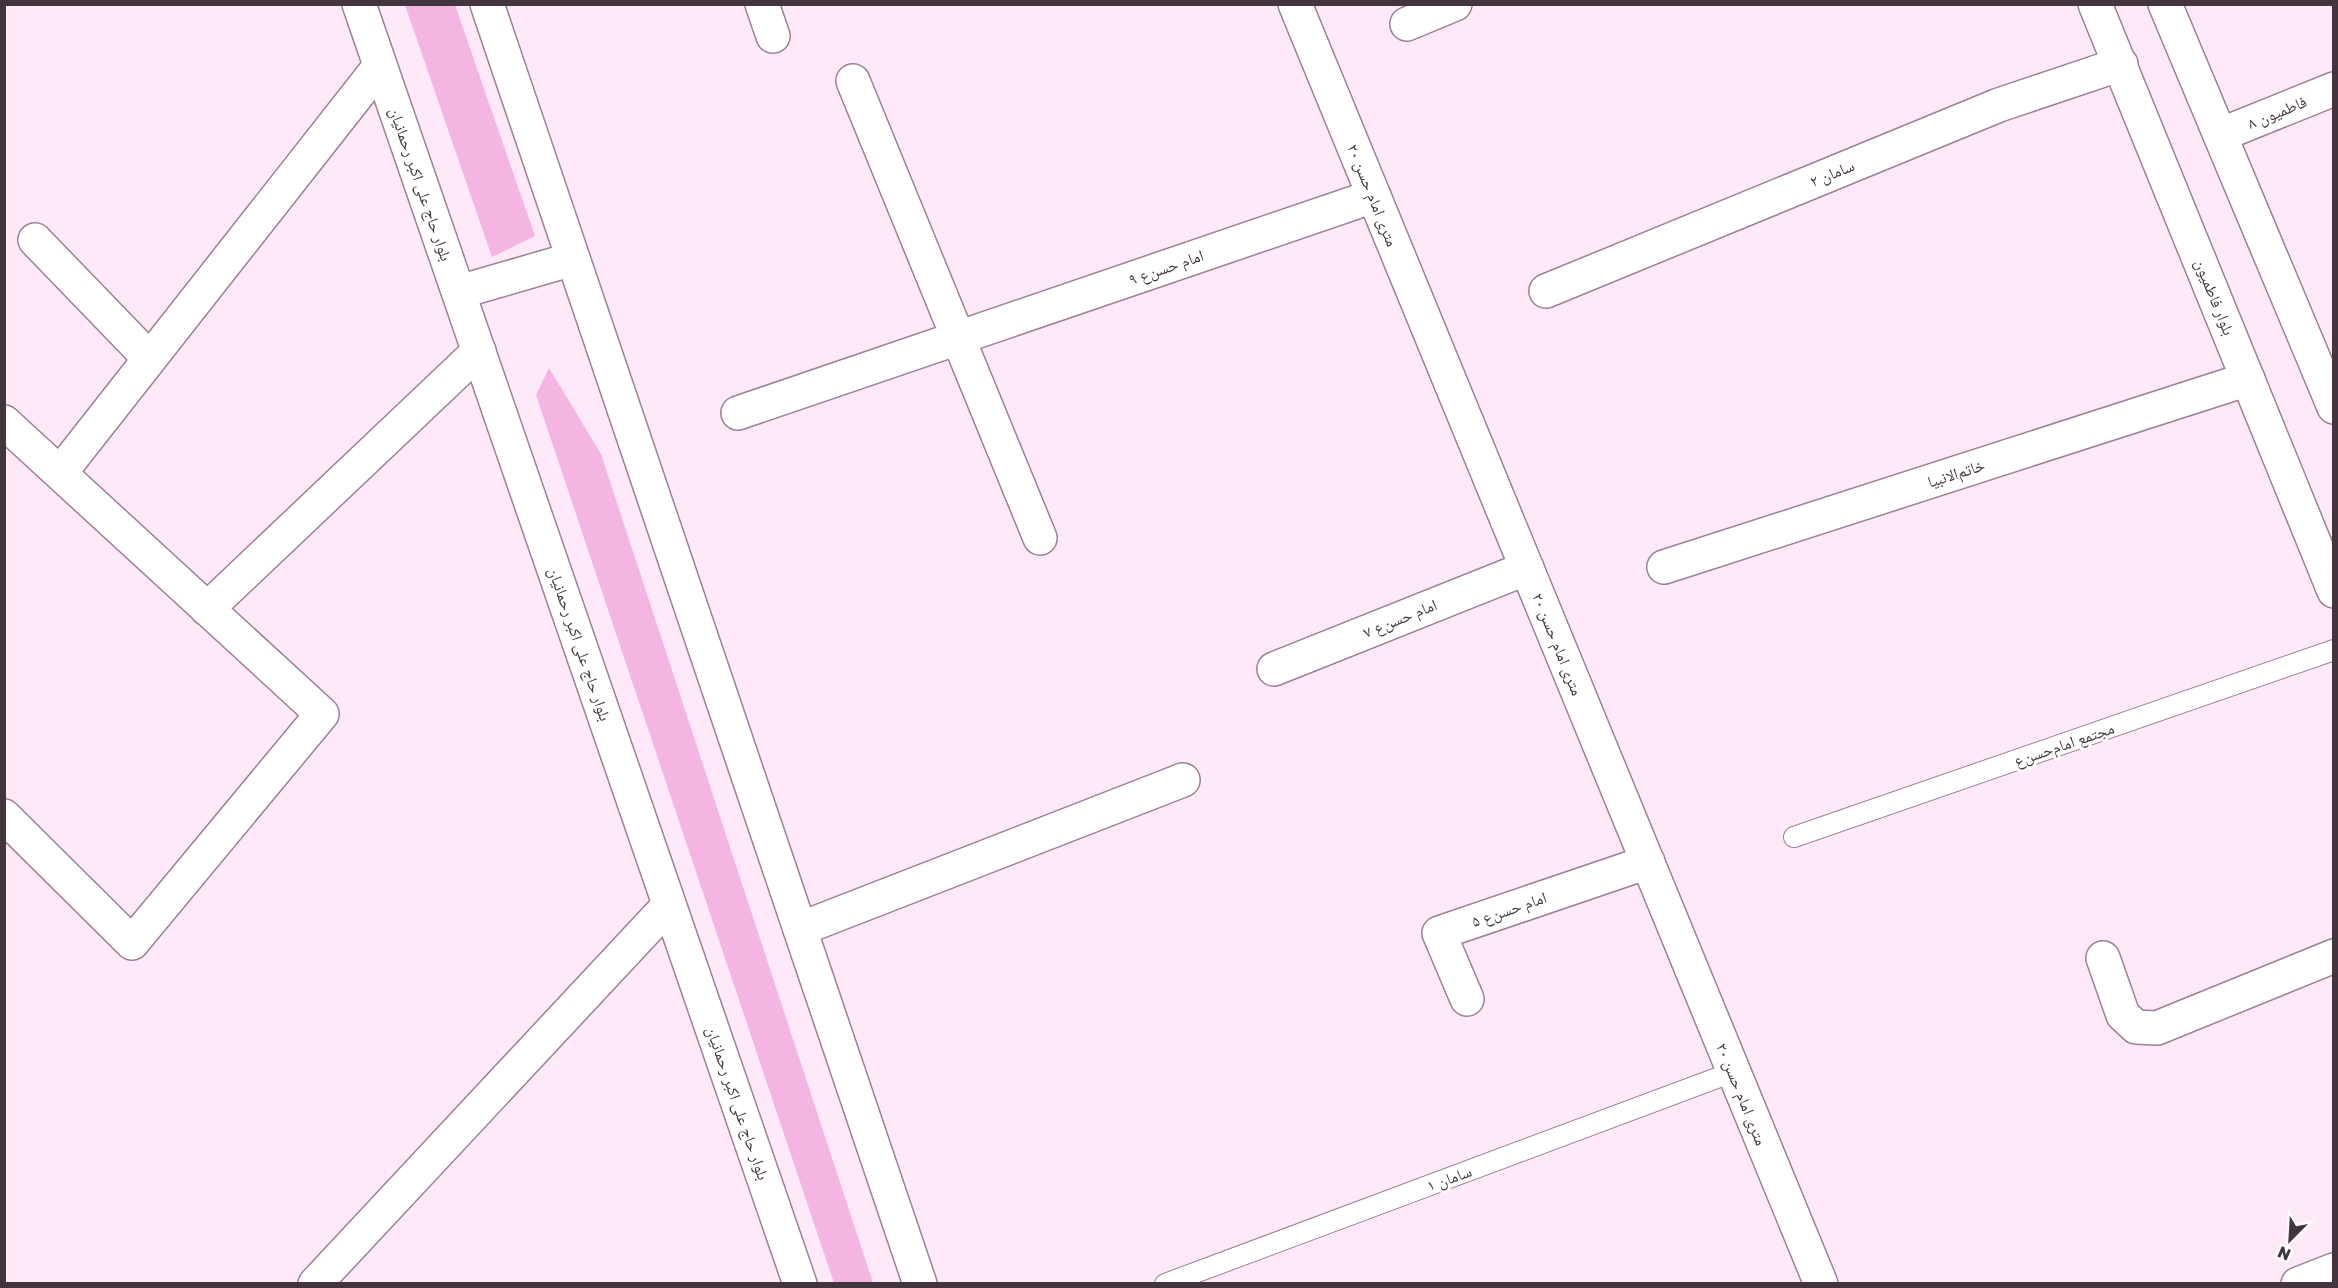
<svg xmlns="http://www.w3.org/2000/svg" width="2338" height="1288" font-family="'Golos Text','Noto Naskh Arabic',sans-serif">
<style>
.green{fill:#f4b5e3}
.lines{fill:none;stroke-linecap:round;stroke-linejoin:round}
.lane-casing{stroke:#9e8095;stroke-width:22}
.street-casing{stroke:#9e8095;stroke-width:36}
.secondary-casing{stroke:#9e8095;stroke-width:36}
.lane{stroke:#fff;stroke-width:20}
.street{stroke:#fff;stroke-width:33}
.secondary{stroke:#fff;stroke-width:33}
.labels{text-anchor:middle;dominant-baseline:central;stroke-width:6;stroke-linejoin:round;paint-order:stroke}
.street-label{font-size:16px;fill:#42353e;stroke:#fff}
</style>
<rect width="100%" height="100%" fill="#fde9f7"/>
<path class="green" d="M405 5H455L535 236 492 257Z
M549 368 601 454 873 1283H834L536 395Z"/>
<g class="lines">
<defs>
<path id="lane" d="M1794 837 2334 650
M1165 1284 1733 1072"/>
<path id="street" d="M762 4 773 36
M1407 24 1455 4
M853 81 1040 538
M2220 135 2334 89
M35 240 149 358
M1546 291 1999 105 2121 64
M738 413 1374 196
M4 422 322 714 132 943 4 816
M60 473 380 66
M1664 567 2248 379
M207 609 479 351
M1274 669 1527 568
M800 929 1183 780
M2103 958 2123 1015 2136 1027 2157 1028 2334 956
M1467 999 1439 933 1648 862
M315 1284 669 905
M2298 1284 2334 1270"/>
<path id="secondary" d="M359 4 800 1284
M487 4 920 1284
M1295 4 1821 1284
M2095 4 2334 591
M2165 4 2334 407
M459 292 573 259"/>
</defs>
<use href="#lane" class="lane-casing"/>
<use href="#street" class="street-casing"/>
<use href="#secondary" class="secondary-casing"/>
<use href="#lane" class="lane"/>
<use href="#street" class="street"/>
<use href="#secondary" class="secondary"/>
</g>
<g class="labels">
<g class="street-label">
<text transform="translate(2277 112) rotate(-22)">فاطمیون ۸</text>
<text transform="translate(1832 173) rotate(-22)">سامان ۲</text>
<text transform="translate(421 184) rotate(71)">بلوار حاج علی اکبر رحمانیان</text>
<text transform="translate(1373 195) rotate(68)">۲۰ متری امام حسن</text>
<text transform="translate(1166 267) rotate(-19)">امام حسن‌ع ۹</text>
<text transform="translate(2215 297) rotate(68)">بلوار فاطمیون</text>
<text transform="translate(1956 473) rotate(-18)">خاتم‌الانبیا</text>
<text transform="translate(1400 618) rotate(-22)">امام حسن‌ع ۷</text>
<text transform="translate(580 644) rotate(71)">بلوار حاج علی اکبر رحمانیان</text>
<text transform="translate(1558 644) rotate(68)">۲۰ متری امام حسن</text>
<text transform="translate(2064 744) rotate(-19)">مجتمع امام‌حسن‌ع</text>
<text transform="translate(1509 909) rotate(-19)">امام حسن‌ع ۵</text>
<text transform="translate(1742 1094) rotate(68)">۲۰ متری امام حسن</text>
<text transform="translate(738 1103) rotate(71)">بلوار حاج علی اکبر رحمانیان</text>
<text transform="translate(1449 1178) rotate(-20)">سامان ۱</text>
</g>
</g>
<rect width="2338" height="1288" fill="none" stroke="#42353e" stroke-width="12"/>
<g transform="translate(2290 1240) rotate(204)" stroke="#ffffff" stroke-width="4.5" paint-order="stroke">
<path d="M0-4.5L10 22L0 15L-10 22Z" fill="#42353e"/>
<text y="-9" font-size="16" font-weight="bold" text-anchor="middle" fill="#42353e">N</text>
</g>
</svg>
